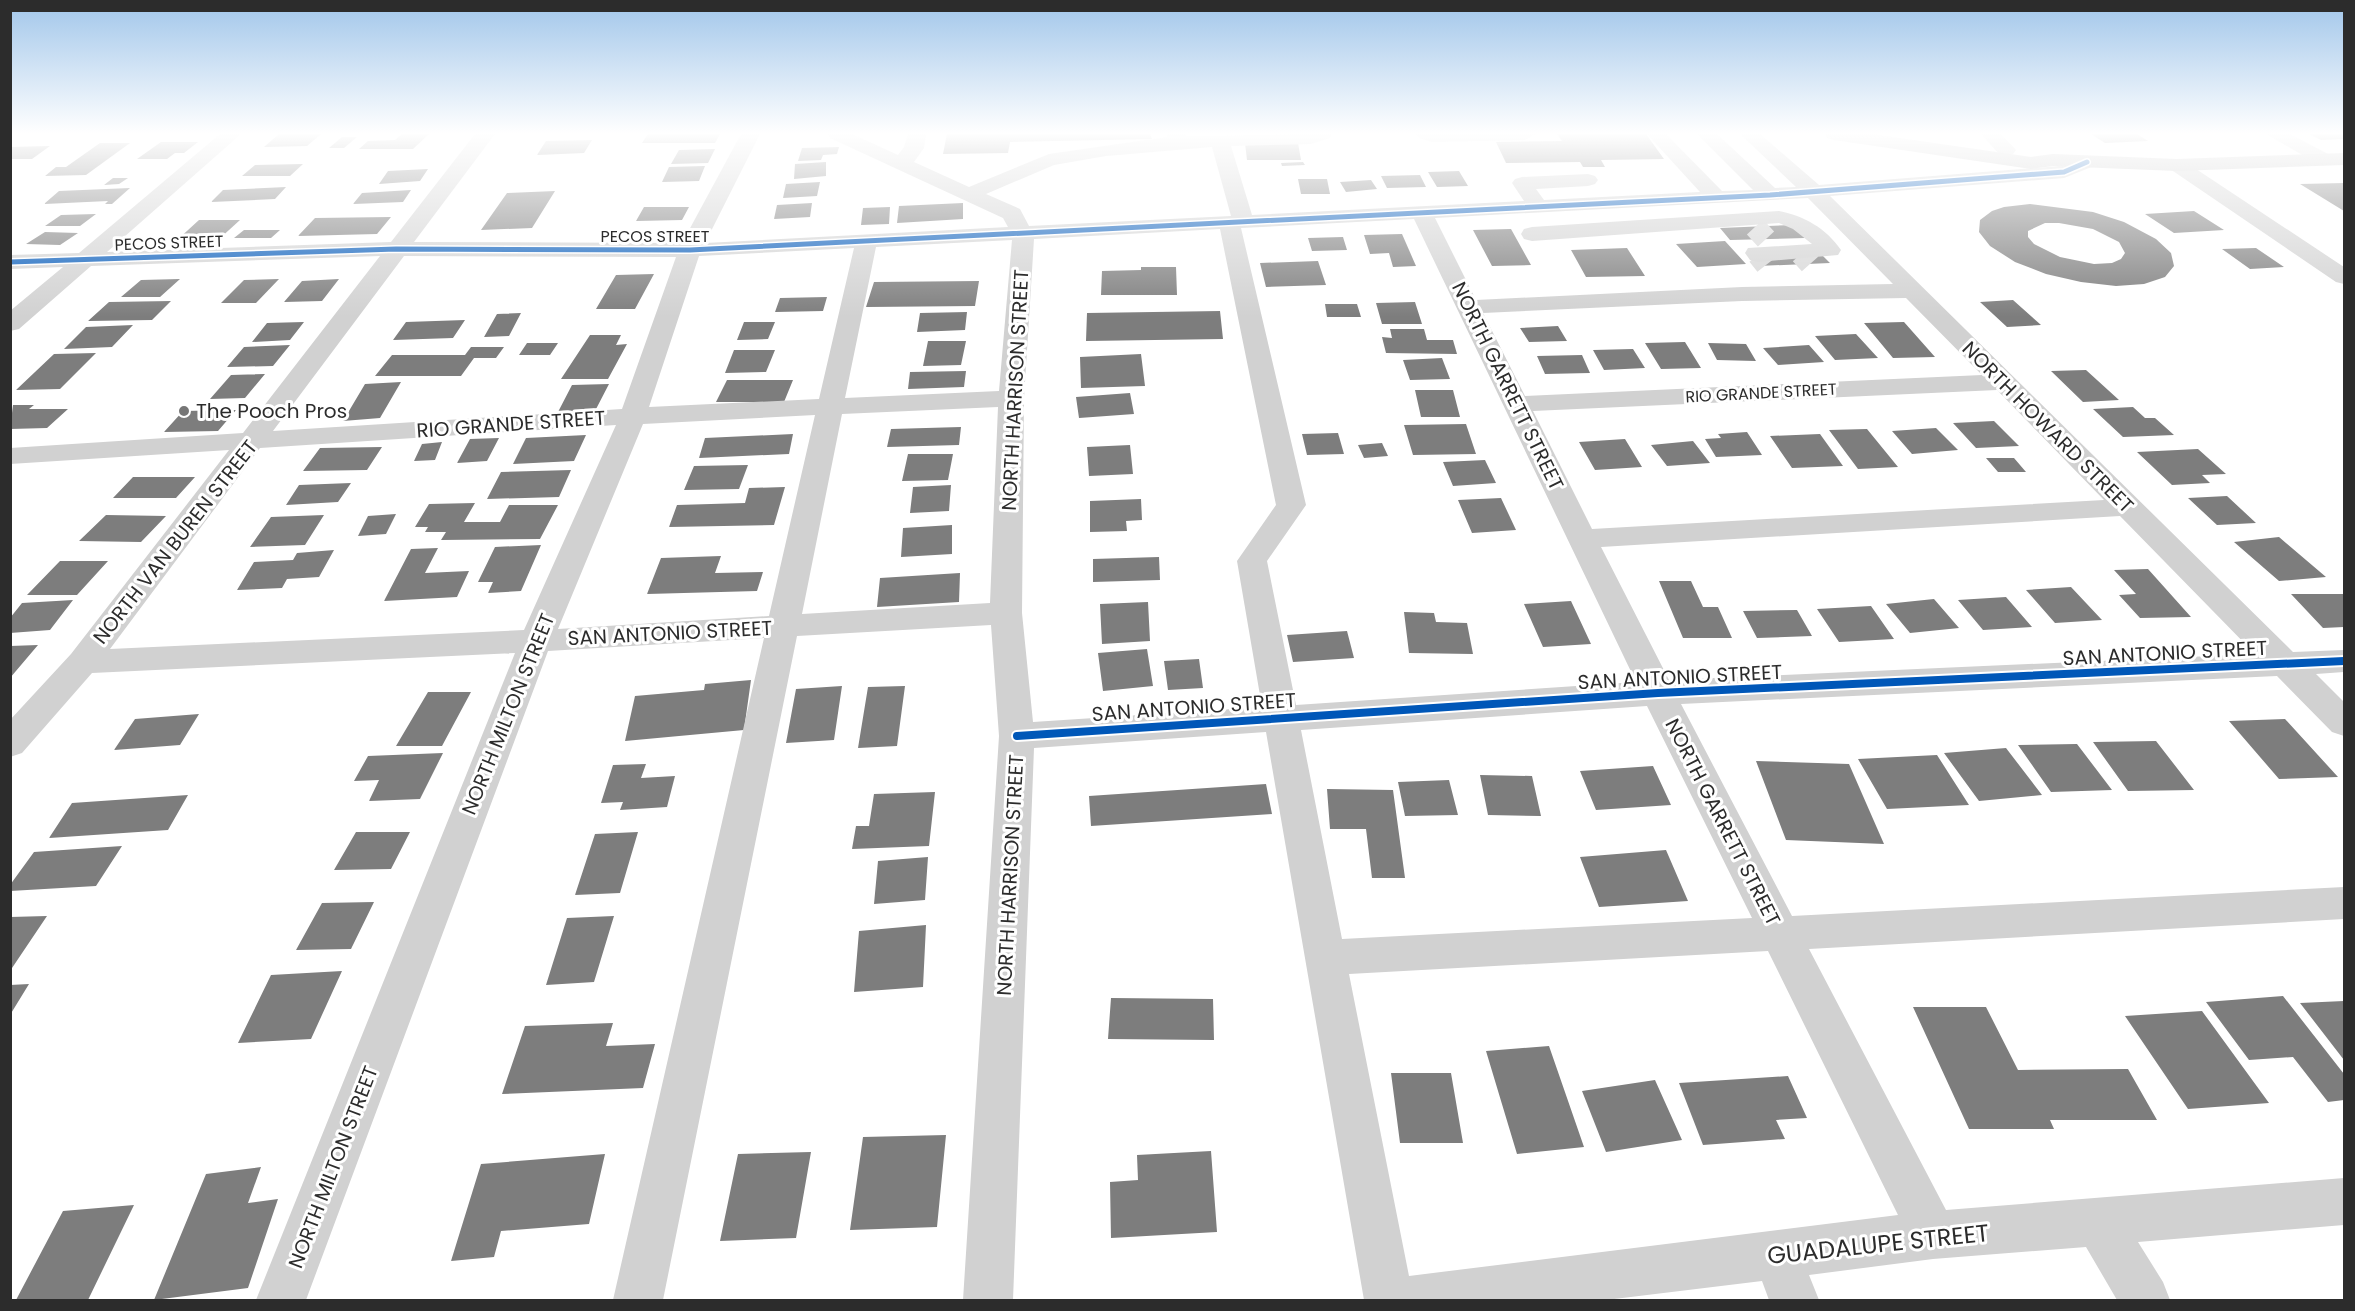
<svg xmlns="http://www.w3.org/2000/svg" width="2355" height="1311" font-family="Poppins,sans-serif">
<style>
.building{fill:#7d7d7d;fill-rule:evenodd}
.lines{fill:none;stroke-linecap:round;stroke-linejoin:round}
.minor-tunnel{stroke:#d5d5d5;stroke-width:22;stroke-dasharray:22 10;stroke-linecap:butt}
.minor{fill:#d1d1d1;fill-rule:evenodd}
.major{fill:#c4c4c4;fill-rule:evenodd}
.cycleway-far1-casing{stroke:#fff;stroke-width:8}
.cycleway-casing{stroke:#fff;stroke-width:12}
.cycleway-far1{stroke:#0057b8;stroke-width:5}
.cycleway{stroke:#0057b8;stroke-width:8}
.poi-dot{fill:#767676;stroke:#fff;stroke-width:2}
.labels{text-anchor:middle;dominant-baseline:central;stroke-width:6;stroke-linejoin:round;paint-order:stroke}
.far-street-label{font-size:16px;fill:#2c2c2c;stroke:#fff}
.street-label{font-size:20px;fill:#2c2c2c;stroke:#fff}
.poi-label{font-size:20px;fill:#2c2c2c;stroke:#fff;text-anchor:start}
.near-street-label{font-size:24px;fill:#2c2c2c;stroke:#fff}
</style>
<rect width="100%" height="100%" fill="#fff"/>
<path class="building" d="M279 134H321L307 146 264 147Z
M402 134H429L413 149H359L368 141 395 140Z
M648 134H720L715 143H642Z
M947 134H1150L1152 139 1010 142 1008 153 943 154Z
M1557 134H1646L1664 159 1601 160 1605 167H1583L1580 162 1506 163 1496 142 1562 141Z
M2091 134H2137L2148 141 2105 143Z
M2309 134H2344V139L2321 140Z
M342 137H357L344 148H329Z
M592 140 584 153 537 155 546 141Z
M161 142H198L184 153H175L167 159H137Z
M100 143H130L86 175 45 176 56 167H66Z
M1245 143H1298L1301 160H1247Z
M50 146 32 159H10V147Z
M839 147 837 154 823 155 821 160 798 161 802 148Z
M715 149 708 163 671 164 679 150Z
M826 162V176L794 179 795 164Z
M1303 162 1305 165 1282 166 1281 163Z
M303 164 290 176H242L255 165Z
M705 166 699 181 662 182 669 167Z
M428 169 420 181 379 184 388 171Z
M1459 171 1468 186 1437 187 1428 172Z
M1420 175 1426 187 1387 188 1381 176Z
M113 178H128L119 184 104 185Z
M1298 179H1327L1330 194H1301Z
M1371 180 1377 189 1346 192 1340 182Z
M820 182 817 196 783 198 786 184Z
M2344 183V211L2300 184Z
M286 187 275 199 211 202 223 190Z
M130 188 112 204H105L108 201 44 204 59 191Z
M411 190 403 202 353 204 362 193Z
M555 191 532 228 481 230 507 193Z
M812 203 810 217 774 219 777 205Z
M963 203V219L897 223 899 206Z
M2030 204 2093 212 2124 222 2156 239 2171 253 2174 266 2165 277 2144 284 2116 286 2081 282 2046 274 2015 262 1990 246 1979 232 1980 220 1992 211 2004 207ZM2045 223H2059L2093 229 2119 242 2125 253 2121 259 2112 263 2094 264 2060 257 2034 244 2028 237V231Z
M644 207H689L682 220 636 221Z
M890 207 889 224 861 225 863 208Z
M2194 211 2224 230 2174 233 2145 214Z
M96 214 80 226H45L61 215Z
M391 217 377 234 298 236 315 218Z
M199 220H240L218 240 176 241Z
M1793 225 1805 238 1730 240 1720 228Z
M1511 229 1531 265 1492 266 1473 230Z
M244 230H280L271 238H234Z
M45 232 78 233 60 245 26 244Z
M1402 234 1416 266 1393 267 1389 253 1370 254 1364 235Z
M1343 237 1347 250 1312 251 1308 238Z
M1725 241 1746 264 1697 267 1676 244Z
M1627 248 1645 276 1586 277 1571 250Z
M2256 248 2284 267 2250 269 2222 249Z
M1820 253 1830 263 1757 266 1748 256Z
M1318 261 1326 285 1266 287 1260 263Z
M1141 267H1176L1177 295H1101L1102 271 1141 270Z
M654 274 635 309H596L616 275Z
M180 279 160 297H121L141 280Z
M279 279 256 303H221L244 280Z
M339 279 322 301 284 302 302 281Z
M979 281 975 306 866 307 874 282Z
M827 297 823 311 775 312 780 298Z
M2013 300 2041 325 2007 327 1980 302Z
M171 301 152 320 88 321 109 302Z
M1415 302 1422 324H1382L1376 303Z
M1325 304H1357L1361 317H1327Z
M1220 311 1223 339 1086 341 1087 313Z
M967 312 965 330 917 332 920 313Z
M521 313 509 336 484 337 497 314Z
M465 320 453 338 393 340 406 322Z
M304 322 290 340 252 342 267 323Z
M744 322H775L768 339 737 340Z
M1904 322 1935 357 1893 358 1864 323Z
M133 325 112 347 64 349 86 327Z
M1558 326 1567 341 1529 342 1520 328Z
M1390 329H1424L1427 340H1453L1457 354 1386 353 1382 337 1392 338Z
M1856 334 1878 358 1835 360 1815 336Z
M590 335H621L616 345 627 344 608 379H561Z
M928 341H966L961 365 923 366Z
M1685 342 1701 368 1661 369 1645 343Z
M527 343H558L550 355H519Z
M1708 343 1746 344 1756 361 1717 360Z
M290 345 273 366 227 367 244 347Z
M1809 345 1824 362 1778 365 1763 348Z
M471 347H504L496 358H474L461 376H375L392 355H465Z
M1633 349 1645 368 1604 370 1593 350Z
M734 350H775L766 372 725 373Z
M96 353 60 389 16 390 54 354Z
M1141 354 1145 386 1081 388 1080 357Z
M1582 355 1590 373 1545 374 1537 356Z
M1442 358 1450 379 1410 380 1403 360Z
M2086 370 2119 400 2083 402 2051 371Z
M966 371 964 387 908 389 910 372Z
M265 374 245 398 210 399 231 375Z
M727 380H793L784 402H716Z
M401 382 380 418 343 421 365 384Z
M609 384 595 411 558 412 572 385Z
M1415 390H1453L1460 417H1421Z
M1130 393 1134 414 1079 418 1076 397Z
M13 405H34L29 409H68L47 428 10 429Z
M2133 407 2145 418H2155L2174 435 2123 437 2093 409Z
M236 410 218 431 164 432 183 411Z
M1994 421 2019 446 1976 448 1953 423Z
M1466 424 1476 454 1413 455 1404 425Z
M961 427 959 445 887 447 891 429Z
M1936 428 1958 450 1912 454 1892 431Z
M1867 429 1898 467 1858 469 1829 430Z
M1747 432 1762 455 1716 457 1705 439 1721 438 1718 434Z
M1338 433 1344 454 1307 455 1302 434Z
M793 434 789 454 699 458 705 438Z
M1820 434 1843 466 1792 468 1770 436Z
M586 435 574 461 513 464 526 438Z
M499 438 487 461 457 463 470 439Z
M1625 439 1642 467 1595 470 1579 442Z
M1693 441 1710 463 1667 466 1651 445Z
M442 442 435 460 414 461 422 444Z
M1382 443 1388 456 1364 458 1358 445Z
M1130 445 1133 474 1089 476 1087 447Z
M382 447 367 470 303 471 320 448Z
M2198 449 2226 474 2202 475 2210 483 2172 485 2137 452Z
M908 454H953L948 480 902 481Z
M1986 458H2014L2026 472H1998Z
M1485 460 1496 483 1453 486 1443 462Z
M748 465 739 489 684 490 694 466Z
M571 470 559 497 487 499 501 472Z
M133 477H195L176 498H113Z
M351 483 338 502 286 505 299 485Z
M951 485 949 511 910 513 913 487Z
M785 487 774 525 669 527 677 505 745 503 749 488Z
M2227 496 2256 523 2217 525 2188 498Z
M1501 498 1516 530 1472 533 1458 500Z
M1141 499 1142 520 1126 521 1127 531 1090 532V501Z
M475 503 464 522H500L509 505H558L540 539 441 540 446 532H425L428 527H415L429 504Z
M396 514 386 534 358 536 368 516Z
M106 515 166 516 141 542 79 541Z
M324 515 305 545 250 547 271 517Z
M952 525V554L901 557 903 528Z
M2279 537 2326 577 2279 581 2234 542Z
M541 545 521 591 488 593 493 582H478L495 547Z
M438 548 425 573 469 571 457 597 384 601 411 549Z
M334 550 319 577 287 579 282 588 237 590 254 562 293 560 297 553Z
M721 556 715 573 763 572 757 591 647 594 661 558Z
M1159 557 1160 580 1093 582V559Z
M60 561H108L77 595H27Z
M2148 569 2191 617 2140 618 2119 595 2136 594 2114 570Z
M960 573 959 602 877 607 880 578Z
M1659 581H1691L1703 607H1718L1732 638H1683Z
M2071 587 2102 620 2055 623 2026 590Z
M2291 594H2344V627L2323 628Z
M2006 597 2032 627 1983 630 1958 600Z
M1934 599 1959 628 1910 633 1886 604Z
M73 600 50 630 10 633V618L22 603Z
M1571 601 1591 644 1543 647 1524 604Z
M1148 602 1150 641 1102 644 1100 604Z
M1871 606 1894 639 1839 642 1817 609Z
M1797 610 1812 636 1757 638 1743 611Z
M1404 612 1434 613 1436 622 1467 623 1473 654 1409 653Z
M1347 631 1354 658 1293 662 1287 635Z
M38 645 10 678V646Z
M1147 649 1153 686 1103 691 1098 653Z
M1199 659 1203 688 1168 690 1164 661Z
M751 680 744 730 625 741 635 696 704 690 705 684Z
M842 686 834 740 786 743 796 689Z
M905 686 897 746 858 748 868 687Z
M428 692H471L442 746H396Z
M199 714 180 745 114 750 135 719Z
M2285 719 2338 777 2279 779 2229 721Z
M2156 741 2194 790 2128 791 2093 742Z
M2077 744 2112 790 2051 792 2018 745Z
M2006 748 2042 795 1979 801 1944 753Z
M443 753 420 799 369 801 379 780 354 781 368 756Z
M1937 755 1969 805 1887 809 1858 759Z
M1756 761 1849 764 1884 844 1786 840Z
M646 764 641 778 675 776 667 807 620 810 623 802 601 803 613 765Z
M1653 766 1671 805 1596 810 1580 771Z
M1480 775 1532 776 1541 816 1488 815Z
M1449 780 1458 815 1405 816 1398 782Z
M1266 784 1272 814 1091 826 1089 796Z
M1327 789 1393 790 1405 878H1372L1366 829H1330Z
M935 792 929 846 852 849 856 826H869L874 794Z
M188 795 168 830 49 838 72 803Z
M356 832H410L391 869 334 870Z
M638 832 620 893 575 895 595 834Z
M122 846 96 886 10 891V885L34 852Z
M1666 850 1688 901 1599 907 1580 857Z
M928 857 925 900 874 904 878 861Z
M374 902 351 949 296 950 322 903Z
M47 916 10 971V917Z
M614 916 594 982 546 985 567 918Z
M926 925 923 987 854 992 859 931Z
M342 971 311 1039 238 1043 271 975Z
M29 984 10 1015V985Z
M2283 996 2344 1074V1100L2328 1102 2293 1057 2249 1060 2206 1002Z
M1111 998 1213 999 1214 1040 1108 1039Z
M2344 1001V1060L2300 1003Z
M1913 1007H1986L2018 1070 2128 1069 2157 1120H2050L2054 1129H1969Z
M2202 1011 2269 1103 2188 1109 2125 1016Z
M613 1023 606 1046 655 1044 643 1088 502 1094 525 1026Z
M1549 1046 1584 1147 1517 1154 1486 1051Z
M1391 1073H1451L1463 1143H1400Z
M1788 1076 1807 1118 1776 1120 1785 1139 1703 1145 1679 1083Z
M1655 1080 1682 1140 1606 1152 1582 1091Z
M946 1135 937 1227 850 1230 863 1137Z
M1211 1151 1217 1232 1111 1238 1110 1182 1138 1180 1137 1155Z
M811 1152 796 1238 720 1241 738 1154Z
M605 1154 589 1224 501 1231 494 1257 451 1261 481 1164Z
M261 1167 248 1203 278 1199 248 1288 154 1300 206 1174Z
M134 1205 88 1300H16L63 1211Z"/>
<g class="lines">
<path class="minor-tunnel" d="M1755 227 1766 239
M1801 254 1810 264
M1758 255 1766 265"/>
<path class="minor" d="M220 134H241L107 252 391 242 475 134H495L414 242 682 243 741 134H760L705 243 1008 227 1003 218 830 138 828 134H852L898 155 904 147 908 134H926L924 148 914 162 969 187 1049 154 1167 137V134H1185L1186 136 1332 134 1330 138 1311 144 1231 146 1252 215 1524 201 1512 183 1515 179 1522 177 1588 174 1595 176 1598 180 1595 184 1588 186 1536 189 1544 200 1700 192 1647 134H1666L1722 191 1753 190 1697 134H1717L1775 188 1796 187 1740 134H1760L1819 185 2060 166 2080 158H2094L2097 162 2094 166 2064 178 1830 196 2293 652 2344 650V672L2316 674 2344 702V736L2332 732 2277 676 1681 704 1792 916 2344 887V919L1809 949 1946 1210 2344 1178V1225L2138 1242 2163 1282 2170 1300H2117L2086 1247 1933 1259 1809 1275 1819 1300H1769L1762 1281 1606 1300H1364L1266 732 1034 748 1013 1300H963L999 736 991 625 797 636 663 1300H613L764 638 548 651 306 1300H256L515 653 92 673 22 753 10 757V720L71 654 229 450 10 464V448L243 433 380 256 91 266 19 329 10 331V311L63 267 10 269V255L79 253ZM1212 147 1231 216 1029 226 1020 209 986 194 1054 165 1106 156ZM1808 198 1893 284 1742 287 1476 300 1435 218ZM1414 219 1636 682 1296 705 1267 561 1306 505 1241 228ZM1220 229 1276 505 1237 561 1262 707 1033 722 1022 613 1024 398 1034 239ZM1012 240 999 391 845 398 876 247ZM854 248 819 399 649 407 699 256ZM404 256 676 257 622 409 273 431ZM1906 298 1982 375 1525 396 1483 313 1742 301ZM1997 390 2104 500 1592 529 1533 411ZM998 407 990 603 802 614 842 414ZM815 415 769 616 558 629 643 424ZM616 425 524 630 110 649 260 448ZM2120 516 2255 654 1669 680 1601 547ZM1647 706 1752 918 1342 939 1301 730ZM1768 951 1898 1215 1409 1276 1349 974Z
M1416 134H1535L1525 140 1432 142 1419 138Z
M1981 134H2001L2016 150 2013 154H1999Z
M2266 134H2290L2332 156 2335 160 2332 164H2318Z
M2177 159 2184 161 2344 267V284L2336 282 2170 169 2167 165 2170 161Z
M1779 211C1804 216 1826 228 1841 250L1838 255 1758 262 1750 260 1745 253 1748 248 1812 244 1793 229 1779 223 1532 241 1524 239 1521 234 1524 229 1532 227Z"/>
<path class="major" d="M1825 134H1872L2031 157 2053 154 2177 159 2344 153V165L2177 171 2053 166 2031 169 1834 140 1827 138Z"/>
<defs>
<path id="cycleway-far1" d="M10 262 396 249 690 250 1770 195 2064 172 2087 162"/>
<path id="cycleway" d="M1017 736 1658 693 2344 661"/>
</defs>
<use href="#cycleway-far1" class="cycleway-far1-casing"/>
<use href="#cycleway" class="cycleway-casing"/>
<use href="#cycleway-far1" class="cycleway-far1"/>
<use href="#cycleway" class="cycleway"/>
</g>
<linearGradient id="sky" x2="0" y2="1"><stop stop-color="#a1c6ea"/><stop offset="0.42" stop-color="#fff"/><stop offset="1" stop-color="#fff" stop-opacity="0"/></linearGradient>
<rect width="2355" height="317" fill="url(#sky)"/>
<circle class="poi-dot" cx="184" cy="411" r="6"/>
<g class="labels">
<g class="far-street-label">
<text x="655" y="236">PECOS STREET</text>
<text transform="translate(169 243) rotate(-2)">PECOS STREET</text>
<text transform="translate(1761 393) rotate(-3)">RIO GRANDE STREET</text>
</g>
<g class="street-label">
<text transform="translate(1508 386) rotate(64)">NORTH GARRETT STREET</text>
<text transform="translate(1015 390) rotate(-87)">NORTH HARRISON STREET</text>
<text transform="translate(511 424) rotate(-4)">RIO GRANDE STREET</text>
<text transform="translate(2048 427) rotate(45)">NORTH HOWARD STREET</text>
<text transform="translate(175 542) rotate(-52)">NORTH VAN BUREN STREET</text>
<text transform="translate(670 633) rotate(-3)">SAN ANTONIO STREET</text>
<text transform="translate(2165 653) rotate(-3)">SAN ANTONIO STREET</text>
<text transform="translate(1680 677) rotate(-3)">SAN ANTONIO STREET</text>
<text transform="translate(1194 707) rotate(-4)">SAN ANTONIO STREET</text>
<text transform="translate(508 714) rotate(-68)">NORTH MILTON STREET</text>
<text transform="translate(1723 822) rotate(63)">NORTH GARRETT STREET</text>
<text transform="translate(1010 875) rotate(-87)">NORTH HARRISON STREET</text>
<text transform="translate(333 1167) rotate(-69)">NORTH MILTON STREET</text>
</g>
<g class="poi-label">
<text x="196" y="411">The Pooch Pros</text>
</g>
<g class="near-street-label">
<text transform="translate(1878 1244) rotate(-6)">GUADALUPE STREET</text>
</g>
</g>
<rect width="2355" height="1311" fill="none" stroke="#2c2c2c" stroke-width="24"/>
</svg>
